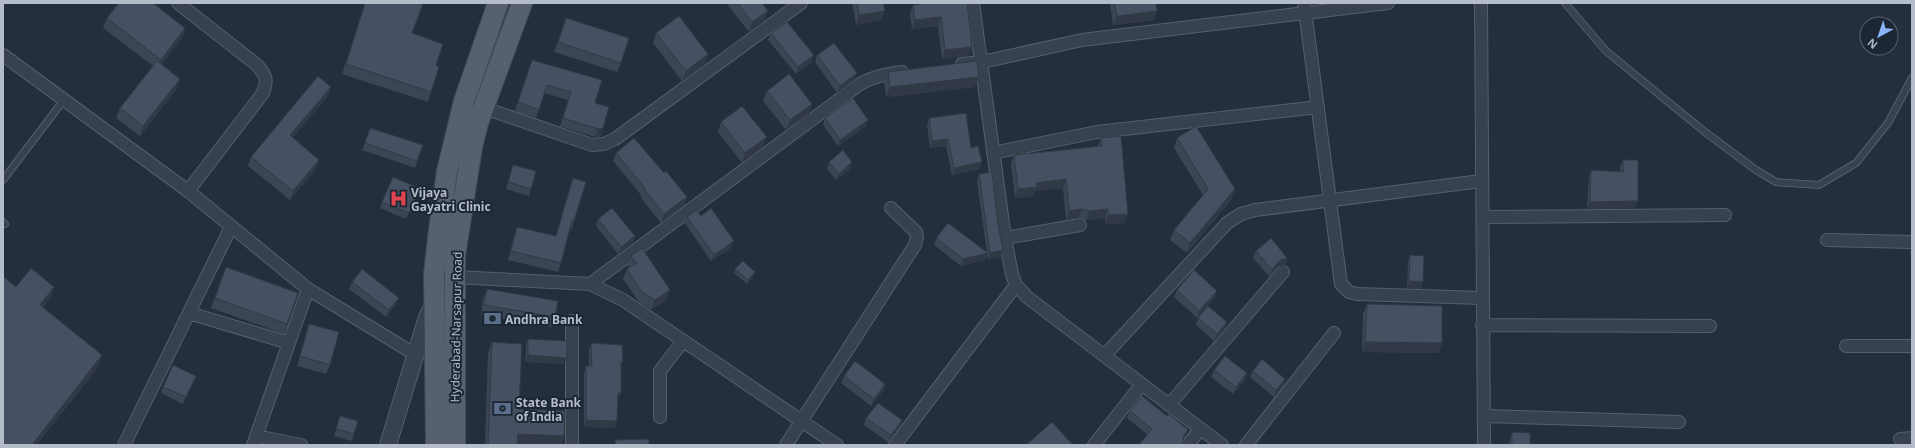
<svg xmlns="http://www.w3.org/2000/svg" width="1915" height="448" font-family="'Noto Sans',sans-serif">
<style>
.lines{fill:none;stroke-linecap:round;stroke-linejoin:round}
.service-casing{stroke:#565f6c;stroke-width:8}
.minor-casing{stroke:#565f6c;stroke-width:14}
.tertiary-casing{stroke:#565f6c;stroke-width:18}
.primary-casing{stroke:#414a57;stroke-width:22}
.service{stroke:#38414e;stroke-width:6}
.minor{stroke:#38414e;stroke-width:12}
.tertiary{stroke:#38414e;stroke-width:16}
.primary{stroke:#56606e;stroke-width:20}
.wall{fill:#3b4654}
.shaded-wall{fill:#303945}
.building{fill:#455162;stroke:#303945}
.labels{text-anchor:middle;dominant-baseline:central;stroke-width:4;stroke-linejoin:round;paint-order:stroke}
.poi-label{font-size:12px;font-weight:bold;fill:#b4bcc9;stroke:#1d2633;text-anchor:start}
.street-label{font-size:12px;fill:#b4bcc9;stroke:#1d2633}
</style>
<rect width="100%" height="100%" fill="#242f3e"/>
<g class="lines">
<defs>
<path id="service" d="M1565 3 1606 51 1705 132 1756 170 1776 182 1819 185 1856 163 1888 123 1912 78
M3 180 63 101
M3 222 5 224"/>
<path id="minor" d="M178 3 257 65C266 75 268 80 263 93L188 191
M973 3 1005 238 1012 274 1016 285 1027 297 1222 445
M1304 3 1341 284 1349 292 1357 294 1482 298
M1481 3 1484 445
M3 55 188 191 308 289 416 355
M962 64 982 62 1082 40 1388 3
M484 108 592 145 604 144 615 139 801 3
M993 153 1097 132 1318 107
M1483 217 1725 215
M1005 238 1080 225
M1827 240 1912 242
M454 277 590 284 623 300 837 445
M590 284 860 84C874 76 887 74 902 72
M189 313 289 343
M572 321V445
M1482 325 1710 326
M1846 346H1912
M1105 355 1227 223 1241 214 1255 210 1481 181
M1169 405 1283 272
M1485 416 1679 422
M660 417V371L683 341
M256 436 301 445
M1900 439 1912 438
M124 445 231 227
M253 445 308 289
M786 445 915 245 917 237 916 232 891 208
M895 445 1016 285
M1094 445 1142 384
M1188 445 1200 429
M1246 445 1334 333"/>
<path id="tertiary" d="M388 445 427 317 430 311 435 309"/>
<path id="primary" d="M436 445 434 274 439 230 447 171 464 101 498 3
M455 445V256L472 147 478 123 522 3"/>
</defs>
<use href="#service" class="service-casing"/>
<use href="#minor" class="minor-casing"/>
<use href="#tertiary" class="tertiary-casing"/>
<use href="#primary" class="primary-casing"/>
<use href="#service" class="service"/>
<use href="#minor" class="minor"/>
<use href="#tertiary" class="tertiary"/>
<use href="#primary" class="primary"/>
</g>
<path class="wall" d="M365 3H418L412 33 431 92 428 102 342 74Z
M726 3H762L768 11 764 20 749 32Z
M852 3H883L885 11 881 20 856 25Z
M928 3 972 47 968 56 942 59 938 26 912 29 910 14 913 5Z
M1110 3H1156L1154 20 1113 25Z
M107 18 185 28 182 38 162 64 180 79 177 89 140 136 116 118 120 108 153 66 103 28Z
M566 18 621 63 617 72 554 52Z
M656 33 708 54 705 64 682 81 653 43Z
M771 33 812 62 796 74 768 40Z
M817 55 854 80 837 93 815 62Z
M529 68 595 103 600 137H595L560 126 568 100 544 93 536 118 515 111Z
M888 72 975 87 886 97 884 82Z
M767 91 812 104 809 114 786 130 763 101Z
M328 96 292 138 319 160 316 169 290 200 248 166 251 157Z
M825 118 868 120 866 126 838 146 823 125Z
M929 118 971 148 982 162 979 169 952 175 946 146 930 148 927 125Z
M721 122 763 147 742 163 718 132Z
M370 128 423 145 415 168 362 150Z
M1101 138 1125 223 1105 224V218L1086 220 1079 218 1066 220 1063 188 1035 191 1033 196 1015 198 1011 164 1014 155 1098 146Z
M1177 138 1232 199 1187 253 1170 240 1174 230 1203 195 1174 148Z
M616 153 664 173 687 197 684 205 661 223 641 198V195L613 161Z
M1623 160 1635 208 1587 209 1589 177 1591 170 1620 172V167Z
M829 162 850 169 836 180 827 169Z
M513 165 531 189 529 196 506 189Z
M979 174 1001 257 988 260 987 255 985 260 961 266 934 245 936 238 987 253 977 181Z
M573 178 574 221 571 230 570 229 561 263 558 272 508 260 514 236 517 227 556 236 570 187Z
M417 195 406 219 380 208 382 202Z
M687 217 731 248 711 261 685 223Z
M598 219 635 236 633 243 618 254 596 226Z
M1256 251 1287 258 1285 265 1278 267 1269 276 1253 258Z
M1410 255 1421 289 1407 288 1408 262Z
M631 256 670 290 666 300 651 310 639 302 623 279 627 269 629 268 628 266Z
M226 267 298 293 284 334 211 308Z
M735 269 755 272 754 275 747 284 734 273Z
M352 282 396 304 386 317 349 289Z
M487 289 555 317 551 327 481 315 483 299Z
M1177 290 1215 298 1197 318 1174 297Z
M1367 304 1442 343 1439 353 1362 352 1363 314Z
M1198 318 1227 322 1224 329 1214 341 1196 325Z
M309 324 330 365 326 374 297 366 306 334Z
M528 339 564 364 525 362 526 346Z
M492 342 519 409 564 436 561 445H485L488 353Z
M591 343 621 367 618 399 615 428 584 427V373L586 366H589V350Z
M1214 370 1245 380 1233 394 1211 377Z
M1253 371 1285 379 1283 386 1274 397 1250 377Z
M196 376 183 404 161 393 163 387Z
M844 376 885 384 883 391 871 406 841 383Z
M1130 411 1185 436 1183 439 1148 435 1127 418Z
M340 416 354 434 352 441 334 436Z
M866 418 902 420 899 427 888 442 864 425Z
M1512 432 1530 445H1509L1510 439Z"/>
<path class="shaded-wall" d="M768 11 764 20 749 32 752 22Z
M885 11 881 20 856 25 859 15Z
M1157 11 1154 20 1113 25 1117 16Z
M941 17 938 26 912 29 915 20Z
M185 28 182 38 157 70 161 60Z
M972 47 968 56 942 59 945 50Z
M708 54 705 64 682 81 686 71Z
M814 55 812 62 796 74 798 67Z
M857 73 854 80 837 93 840 86Z
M979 77 975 87 886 97 890 87Z
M180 79 177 89 140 136 143 126Z
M331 87 328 96 286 144 290 135Z
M812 104 809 114 786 130 790 120Z
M868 120 866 126 838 146 840 140Z
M603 128 600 137H595L598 129Z
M767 137 763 147 742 163 745 153Z
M948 139 946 146 930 148 932 141Z
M319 160 316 169 290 200 293 191Z
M852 162 850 169 836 180 839 174Z
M982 162 979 169 952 175 954 168Z
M1066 179 1063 188 1035 191 1033 196 1015 198 1018 189 1036 183Z
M1235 189 1232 199 1187 253 1190 243Z
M687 197 684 205 661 223 664 214Z
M1638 201 1635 208 1587 209 1590 202Z
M1082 209 1079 218 1066 220 1069 211Z
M1108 209 1105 218 1086 220 1089 211Z
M1128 214 1125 223 1105 224 1108 215Z
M635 236 633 243 618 254 621 247Z
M734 241 731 248 711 261 714 255Z
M1003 250 1001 257 988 260 990 253Z
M988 253 985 260 961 266 963 259Z
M1287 258 1285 265 1278 267 1269 276 1272 270 1280 260Z
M755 272 754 275 747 284 748 280Z
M1409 281 1423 282 1421 289 1407 288Z
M54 287 50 299 35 318 40 305Z
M670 290 666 300 651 310 655 300Z
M1217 291 1215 298 1197 318 1199 311Z
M399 298 396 304 386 317 389 310Z
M1227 322 1224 329 1214 341 1217 334Z
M1365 342 1442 343 1439 353 1362 352Z
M102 355 98 368 37 445H32Z
M528 355 567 358 564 364 525 362Z
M1247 373 1245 380 1233 394 1236 387Z
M196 376 194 383 183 404 186 397Z
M1285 379 1283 386 1274 397 1276 390Z
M885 384 883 391 871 406 874 399Z
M618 393H621L618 399H615Z
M586 420 617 421 615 428 584 427Z
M902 420 899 427 888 442 891 435Z
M1188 430 1181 444 1183 437Z
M518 434 564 436 561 445H514Z"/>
<path class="building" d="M119 3H153L185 28 161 60 107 18Z
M365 3H418L423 4 412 33 443 44 436 65 439 67 431 92 346 64Z
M737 3H762L768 11 752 22Z
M857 3H883L885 11 859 15Z
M928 3H967L972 47 945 50 941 17 915 20 913 5Z
M1114 3H1156L1157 11 1117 16Z
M679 16 708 54 686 71 656 33Z
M566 18 629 38 621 63 558 42Z
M787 22 814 55 798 67 771 33Z
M834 43 857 73 840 86 817 55Z
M532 60 602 80 595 103 609 107 603 128 598 129 563 118 571 92 547 85 539 110 518 102Z
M157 61 180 79 143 126 120 108Z
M977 61 979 77 890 87 888 72Z
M789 74 812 104 790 120 767 91Z
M318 76 331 87 290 135 319 160 293 191 251 157Z
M853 98 868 120 840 140 825 118Z
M742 106 767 137 745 153 721 122Z
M966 113 971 148 978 146 982 162 954 168 948 139 932 141 929 118Z
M1196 126 1235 189 1190 243 1174 230 1208 189 1177 138Z
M370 128 423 145 417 161 365 143Z
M1121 136 1128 214 1108 215V209L1089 211 1082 209 1069 211 1066 179 1036 183 1037 187 1018 189 1014 155 1102 146 1101 138Z
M634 138 664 173 666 171 687 197 664 214 644 189 645 188 616 153Z
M843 150 852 162 839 174 829 162Z
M1623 160H1638V201L1590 202 1591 170 1623 172Z
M513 165 536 171 531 189 508 182Z
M992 172 998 225 1003 250 990 253 979 174Z
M393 177 419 188 409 213 382 202Z
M573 178 586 182 574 221 572 220 561 263 511 251 517 227 556 236Z
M612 208 635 236 621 247 598 219Z
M711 208 734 241 714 255 687 217 696 210 701 216Z
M948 223 988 253 963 259 936 238Z
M1271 238 1287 258 1280 260 1272 270 1256 251Z
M642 248 670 290 655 300 642 292 627 269 637 263 631 256Z
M1410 255 1424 256 1423 282 1409 281Z
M743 261 755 272 748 280 735 269Z
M226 267 298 293 287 324 215 298Z
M31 268 54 287 40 305 102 355 32 445H3V276L16 287Z
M362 269 399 298 389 310 352 282Z
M1194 270 1217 291 1199 311 1177 290Z
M487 289 558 301 555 317 484 305Z
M1367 304 1442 306V343L1365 342Z
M1208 306 1227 322 1217 334 1198 318Z
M309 324 339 332 330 365 300 356Z
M528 339 567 341V358L528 355Z
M492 342 522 344 519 409 565 411 564 436 518 434 517 445H488Z
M591 343 622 345 623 362H621V393H618L617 421 586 420V366H592Z
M1225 356 1247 373 1236 387 1214 370Z
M1262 359 1285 379 1276 390 1253 371Z
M855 361 885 384 874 399 844 376Z
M173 365 196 376 186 397 163 387Z
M1142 396 1167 416 1169 414 1188 430 1183 437 1184 441 1181 445H1139L1152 429 1130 411Z
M878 403 902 420 891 435 866 418Z
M340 416 358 421 354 434 336 429Z
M1052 422 1073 445H1026Z
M1512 432 1530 433V445H1512Z
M649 439V445H615V440Z"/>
<defs>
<symbol id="hospital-bare" viewBox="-9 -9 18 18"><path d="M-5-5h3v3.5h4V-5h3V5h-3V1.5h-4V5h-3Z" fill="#e0444e" stroke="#1d2633" stroke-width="2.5" paint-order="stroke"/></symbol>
<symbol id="bank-bare" viewBox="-9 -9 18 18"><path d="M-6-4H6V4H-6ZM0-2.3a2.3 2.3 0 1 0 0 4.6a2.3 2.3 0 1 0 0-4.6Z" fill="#5c6f8a" stroke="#1d2633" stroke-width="2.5" paint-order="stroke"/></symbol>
</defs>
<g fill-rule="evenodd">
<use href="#hospital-bare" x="386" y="186" width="25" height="25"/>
<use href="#bank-bare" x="480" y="306" width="25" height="25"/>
<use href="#bank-bare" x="490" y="396" width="25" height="25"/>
</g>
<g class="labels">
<g class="poi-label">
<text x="411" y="192">Vijaya<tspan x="411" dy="14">Gayatri Clinic</tspan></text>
<text x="505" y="319">Andhra Bank</text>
<text x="516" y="402">State Bank<tspan x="516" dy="14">of India</tspan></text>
</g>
<g class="street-label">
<text transform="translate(456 327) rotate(-89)">Hyderabad-Narsapur Road</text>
</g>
</g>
<rect width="1915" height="448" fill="none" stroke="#b4bcc9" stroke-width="8"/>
<g transform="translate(1879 36) rotate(220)"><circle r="19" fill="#1d2633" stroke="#59626f"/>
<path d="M0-3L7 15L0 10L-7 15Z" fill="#8ab4f8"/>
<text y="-6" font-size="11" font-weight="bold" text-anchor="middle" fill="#b4bcc9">N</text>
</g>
</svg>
